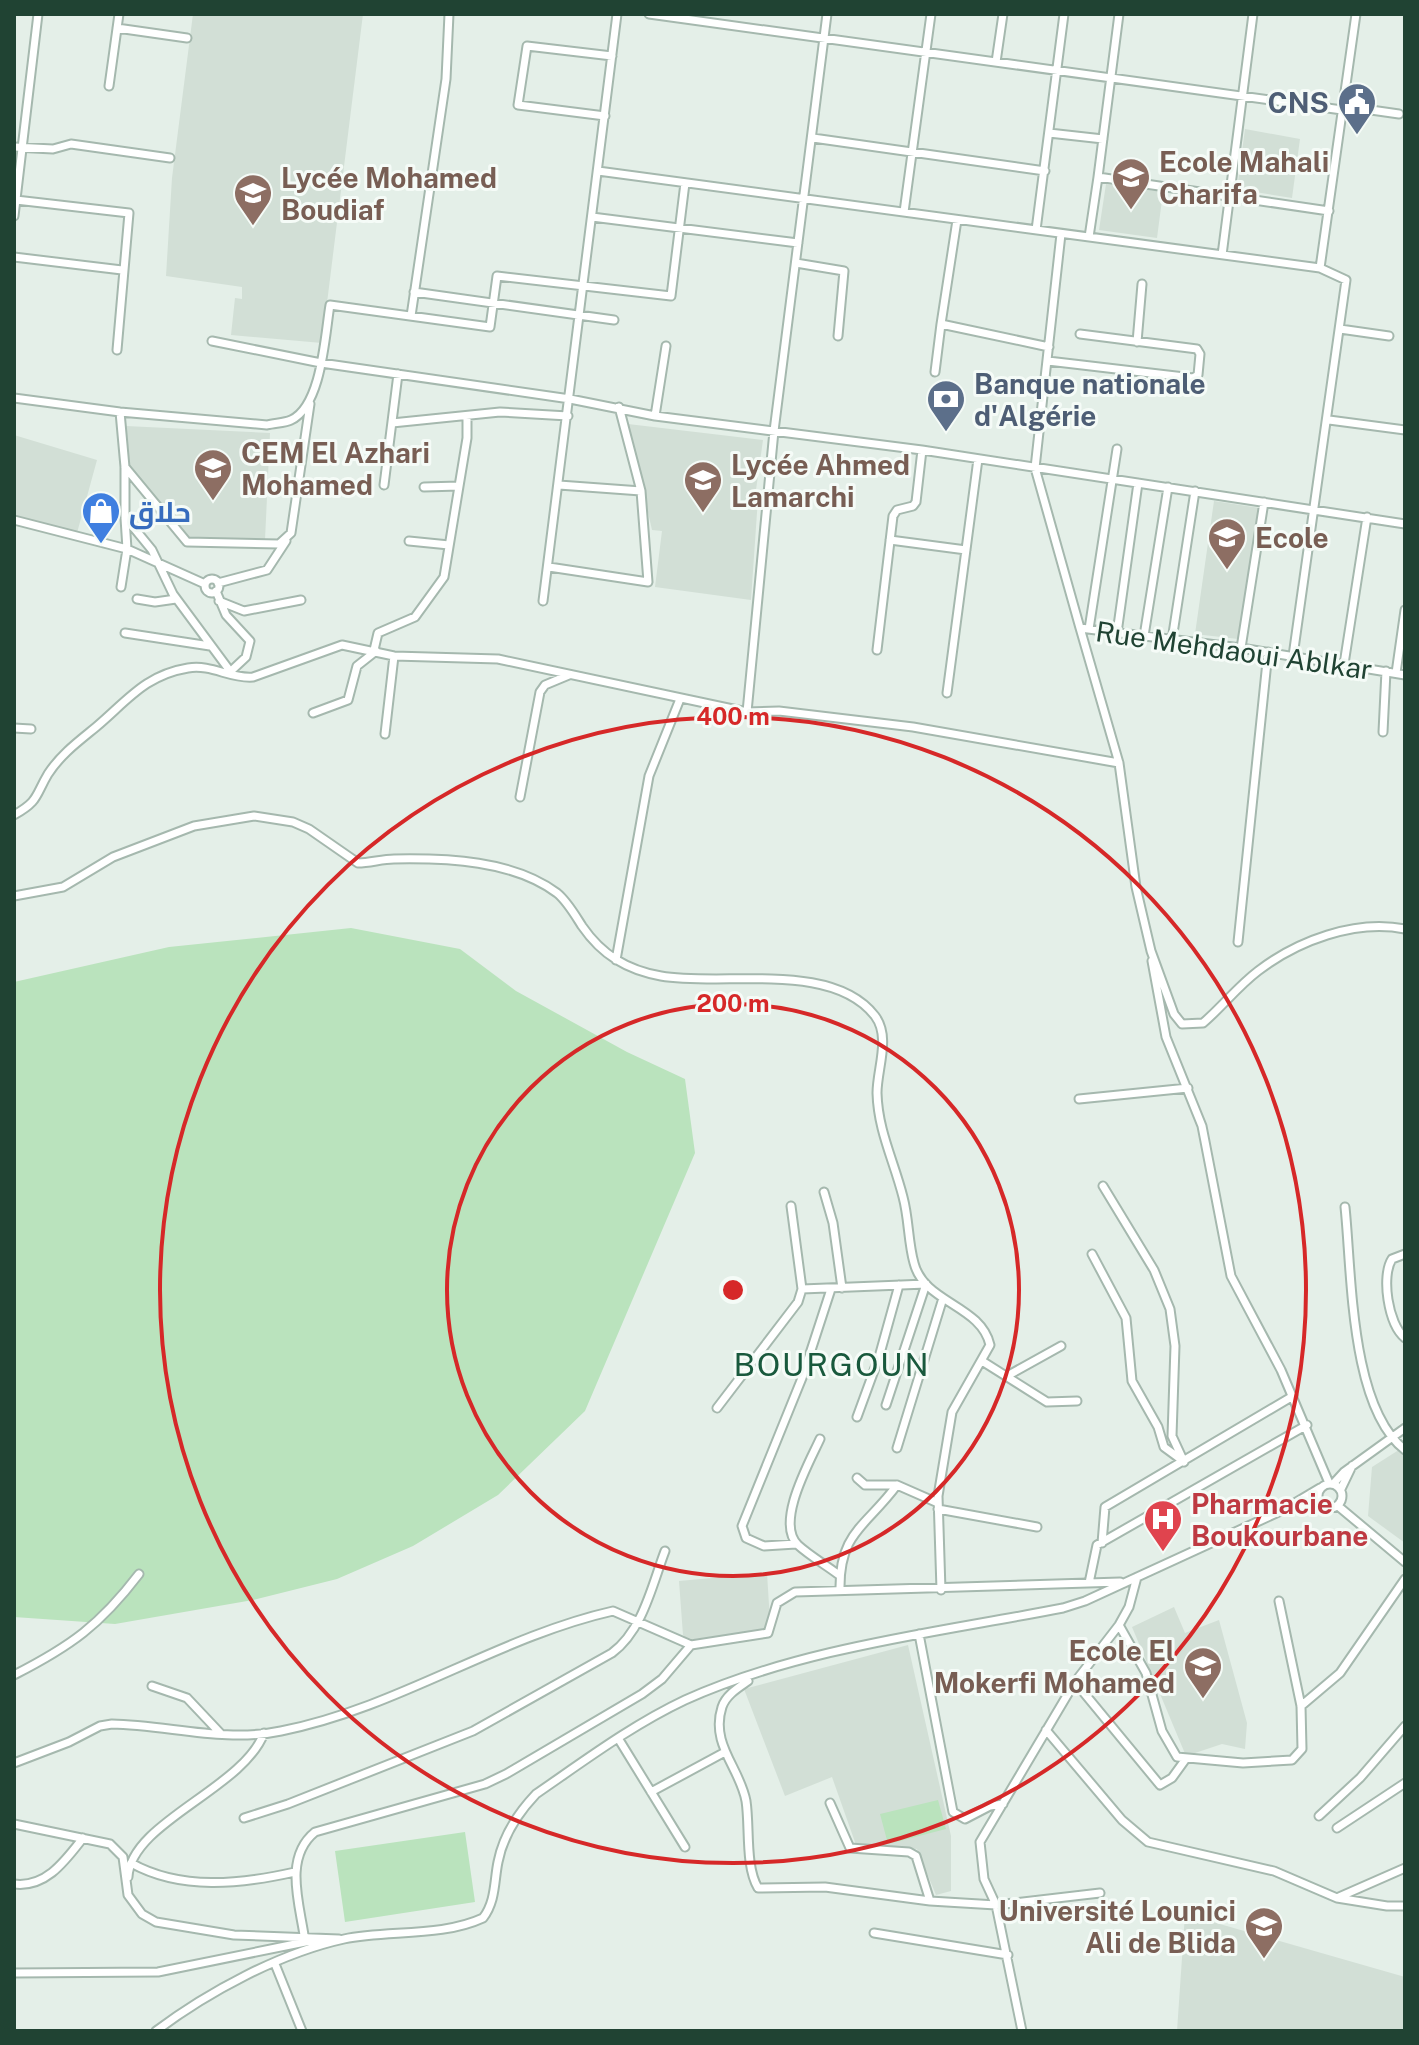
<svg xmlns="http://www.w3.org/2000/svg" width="1419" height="2045" font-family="'Public Sans',Cairo,sans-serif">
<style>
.built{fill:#d2dfd6}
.green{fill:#bae3bd}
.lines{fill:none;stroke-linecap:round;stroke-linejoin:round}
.street-casing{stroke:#a5b8ae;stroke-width:11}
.street{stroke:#fff;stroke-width:7}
.ring{fill:none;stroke:#d62828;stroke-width:4}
.labels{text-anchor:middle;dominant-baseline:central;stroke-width:6;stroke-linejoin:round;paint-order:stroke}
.service-label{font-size:28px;font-weight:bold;fill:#4e5e75;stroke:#f5fbf7;text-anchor:end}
.education-label{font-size:28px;font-weight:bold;fill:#785e54;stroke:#f5fbf7;text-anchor:start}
.shop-label{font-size:28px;font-weight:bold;fill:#366cbe;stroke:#f5fbf7;text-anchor:start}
.street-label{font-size:28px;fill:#204333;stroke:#f5fbf7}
.health-label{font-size:28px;font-weight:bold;fill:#be3a42;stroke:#f5fbf7;text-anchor:start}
.quarter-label{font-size:32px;letter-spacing:2px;fill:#19593d;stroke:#f5fbf7}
.centre{fill:#d62828;stroke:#f5fbf7;stroke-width:4}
.ring-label{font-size:24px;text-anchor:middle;font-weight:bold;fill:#d62828;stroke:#f5fbf7;stroke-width:6;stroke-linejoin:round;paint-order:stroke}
</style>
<rect width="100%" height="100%" fill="#e4efe8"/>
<path class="built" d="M193 14H363L322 343 231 335 235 298 242 299V287L166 276 172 178Z
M1245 129 1300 139 1292 198 1237 189Z
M1106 184 1163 192 1157 238 1099 230Z
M628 424 763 440 755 497 758 498 751 600 655 587 662 531 652 530Z
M126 426 270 433 265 540 190 538 130 466Z
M14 435 97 460 77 533 14 516Z
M1214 501 1260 508 1238 639 1195 634Z
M1405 1446V1543L1368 1516 1372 1467Z
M767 1573 770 1621 765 1629 688 1640 683 1635 679 1581Z
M1174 1607 1185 1633 1219 1620 1247 1723 1245 1749 1222 1744 1186 1756 1132 1627Z
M908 1645 951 1836V1891L936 1895 917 1849 856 1845 832 1777 785 1796 744 1689Z
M1185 1914 1405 1977V2031H1177Z"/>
<path class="green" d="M351 928 460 949 516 991 627 1052 685 1079 695 1153 585 1411 498 1495 413 1546 337 1579 253 1600 115 1624 14 1617V982L169 947Z
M938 1800 946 1829 888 1844 880 1814Z
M465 1832 475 1902 345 1922 335 1851Z"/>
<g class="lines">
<defs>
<path id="street" d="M649 14 1342 110
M1119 14 1098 177 1329 211
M117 28 187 38
M996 62 1003 14
M109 86 119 14
M1343 106 1399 114
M605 116 518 105 527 46 612 56
M1049 133 1103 139
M813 138 1045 171
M14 147 53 149 71 144 170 158
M598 171 1320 268 1346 280 1293 656
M16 200 129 213 117 350
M904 212 931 14
M14 216 38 14
M592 217 798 243
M957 220 941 324 1049 347
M1036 230 1064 14
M1061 234 1035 468 1080 628 1241 648 1405 675
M1089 237 1098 177
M1222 255 1253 14
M14 257 122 270
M796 263 844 271 838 336
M1320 268 1356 14
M414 292 614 320
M411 316 446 79 449 14
M1340 329 1389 336
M212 341 321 363 570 399 655 416 922 450 1405 524
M1137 342 1142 284
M1048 361 1193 378 1198 375 1200 354 1197 349 1080 334
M935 372 941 324
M14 398 120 412 267 425C274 423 285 423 291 420 322 406 325 334 330 305L490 327 497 276 671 296 685 183
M120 412 125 467V517L152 550 173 594 230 671
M655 416 666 346
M1329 420 1405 430
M392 423 500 412 568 416
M125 467 187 542 279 544 291 533 310 404
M384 485 398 374
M559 485 641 491
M424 487 459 486
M14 520 127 549 205 584
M890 540 966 550
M409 541 449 545
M549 567 648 582 641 491 619 407
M205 586a7 7 0 1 1 14 0a7 7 0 1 1-14 0Z
M218 583 267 570 286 541
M121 587 127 549 125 518
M216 591 226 615 250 641 246 657 230 672
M137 599 155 602 176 599
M219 601 244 611 301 600
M543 601 617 14
M1080 628 1119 763 1136 887 1151 951 1174 1014 1182 1024 1203 1023C1222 1007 1237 987 1258 971 1297 941 1355 919 1405 929
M1089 629 1117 449
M125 633 210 646
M1117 633 1138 483
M1144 636 1168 487
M1172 640 1195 491
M1241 648 1264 502
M374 650 378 633 415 617 444 577 467 438V416
M877 650 893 516 897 510 913 506 916 502 922 450
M1344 664 1367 517
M1396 673 1405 610
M947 693 978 459
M747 712 774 431 827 14
M313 713 348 700 357 666 376 651
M14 728 31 729
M1383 732 1386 671
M385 734 394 656
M520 797 540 692 545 685 569 675
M14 815C39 801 35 796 48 774 61 754 79 741 96 727 127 701 145 675 188 668 212 664 230 679 253 677L342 645 394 656 498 659 747 712 779 711 913 727 1119 763
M14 896 63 887 113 857 194 826 254 816 293 822 309 829 358 863C370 863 382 859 394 859 446 858 513 860 557 893 567 901 575 915 582 926 602 955 627 970 661 976 723 987 832 960 875 1016 891 1037 877 1069 877 1093 878 1131 894 1161 903 1197 909 1219 908 1242 914 1263 924 1303 981 1305 990 1345L952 1412 938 1496 941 1590
M1238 942 1268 652
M616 960 649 776 680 699
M1152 961 1166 1037 1202 1126 1231 1276 1281 1370 1329 1483
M1079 1099 1188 1088
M1103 1186 1154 1270 1170 1309 1175 1346 1172 1436 1184 1462
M824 1192 833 1223 842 1288
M1345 1207C1352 1274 1350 1407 1405 1450
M1092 1254 1126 1318 1132 1381 1158 1427 1164 1447 1179 1458
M1405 1254 1392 1259C1381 1276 1388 1324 1405 1338
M802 1289 926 1284 886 1405
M982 1361 1047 1402 1077 1401
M1007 1376 1061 1346
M717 1408 798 1302 802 1289 791 1206
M857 1417 879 1357 899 1285
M820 1439C809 1463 775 1523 798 1545 810 1556 826 1565 839 1575
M897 1448 943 1298
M857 1478 865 1485H897L938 1503
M1318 1496a12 12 0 1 1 24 0a12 12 0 1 1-24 0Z
M1333 1484 1344 1472 1405 1428
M1341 1489 1352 1466
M1338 1506 1405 1562
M938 1509 1037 1527
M1285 1510 1322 1506
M1102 1543 1105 1507 1293 1396
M796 1544 764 1546 746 1538 742 1526 802 1378 831 1289
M1089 1583 1097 1545 1307 1425
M840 1590C839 1532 866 1527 897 1485
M1119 1625 1146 1673 1162 1731 1177 1757 1243 1763 1292 1760 1302 1749 1301 1706 1279 1601
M919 1634 953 1812 965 1819 990 1806 1003 1804
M14 1675C71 1646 100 1625 139 1574
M748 1681C738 1688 726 1695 722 1707 710 1744 740 1768 746 1801 750 1827 745 1866 758 1888L825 1887 930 1901 996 1905 1100 1893
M1075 1682 1160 1785 1172 1778 1185 1760
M152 1686 187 1698 221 1734
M1301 1706 1340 1673 1405 1579
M1046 1730 1122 1820 1148 1842 1274 1871 1337 1898 1387 1906H1405
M618 1738 685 1847
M14 1763 69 1742 100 1726 112 1724C168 1725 225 1743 281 1731 398 1708 498 1637 613 1611L691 1645
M651 1792 725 1752
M830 1803 850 1848 909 1852 916 1856 930 1901
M1319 1816 1360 1778 1405 1726
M244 1818 288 1804 473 1731 612 1653C643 1630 652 1585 665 1551
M14 1824 110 1844 123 1857 128 1895 142 1914 156 1922 234 1935 339 1939
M1337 1828 1405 1783
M131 1863C181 1891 241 1884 295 1872
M128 1877C131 1822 243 1789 264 1733
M14 1884C46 1888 65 1861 83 1838
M1339 1897 1405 1868
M874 1933 1008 1955
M304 1935C299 1902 284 1857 315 1832L485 1784 506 1774 642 1694 662 1679 691 1645 768 1633 777 1603 795 1592 1120 1582
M275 1964 302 2031
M14 1973 158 1972 320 1939
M156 2031C208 1992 280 1953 344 1939 388 1930 442 1937 483 1918 496 1901 494 1881 498 1862 503 1836 518 1813 536 1794 584 1761 632 1725 685 1700 800 1648 940 1632 1063 1608L1085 1601 1283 1510 1320 1488
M1022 2031 996 1905 984 1879 980 1842 1075 1682 1119 1625 1129 1607 1137 1577"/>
</defs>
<use href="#street" class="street-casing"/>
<use href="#street" class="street"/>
</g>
<g class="ring">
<circle cx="733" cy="1290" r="286"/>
<circle cx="733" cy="1290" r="573"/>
</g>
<defs>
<symbol id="civic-pin" viewBox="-11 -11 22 30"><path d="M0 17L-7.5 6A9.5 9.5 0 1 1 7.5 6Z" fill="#5c6f8a" stroke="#f5fbf7"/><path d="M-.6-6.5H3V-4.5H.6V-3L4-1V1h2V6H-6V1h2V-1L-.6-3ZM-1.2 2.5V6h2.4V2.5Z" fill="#fff"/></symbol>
<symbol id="school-pin" viewBox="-11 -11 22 30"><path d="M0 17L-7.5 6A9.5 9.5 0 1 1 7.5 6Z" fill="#8d6e63" stroke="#f5fbf7"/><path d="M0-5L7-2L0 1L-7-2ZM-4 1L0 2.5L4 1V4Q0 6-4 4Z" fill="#fff"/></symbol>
<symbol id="bank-pin" viewBox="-11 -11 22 30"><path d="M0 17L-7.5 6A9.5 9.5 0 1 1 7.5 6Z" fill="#5c6f8a" stroke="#f5fbf7"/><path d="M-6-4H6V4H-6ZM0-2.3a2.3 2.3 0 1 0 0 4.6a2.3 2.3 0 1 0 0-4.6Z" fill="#fff"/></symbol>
<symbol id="shop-pin" viewBox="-11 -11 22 30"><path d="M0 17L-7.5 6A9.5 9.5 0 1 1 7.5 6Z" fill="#3f7fe0" stroke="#f5fbf7"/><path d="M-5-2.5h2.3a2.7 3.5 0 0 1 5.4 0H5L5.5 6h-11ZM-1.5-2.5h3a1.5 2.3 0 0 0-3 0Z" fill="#fff"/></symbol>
<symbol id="hospital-pin" viewBox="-11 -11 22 30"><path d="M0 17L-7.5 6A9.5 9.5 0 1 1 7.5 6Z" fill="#e0444e" stroke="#f5fbf7"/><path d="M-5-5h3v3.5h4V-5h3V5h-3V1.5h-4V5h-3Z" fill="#fff"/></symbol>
<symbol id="university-pin" viewBox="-11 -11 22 30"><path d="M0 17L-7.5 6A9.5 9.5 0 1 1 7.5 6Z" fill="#8d6e63" stroke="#f5fbf7"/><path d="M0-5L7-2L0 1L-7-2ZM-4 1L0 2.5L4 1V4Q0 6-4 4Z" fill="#fff"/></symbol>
</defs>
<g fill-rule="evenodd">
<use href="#civic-pin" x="1335" y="80" width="44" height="60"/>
<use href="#school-pin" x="1109" y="155" width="44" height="60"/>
<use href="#school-pin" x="231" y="171" width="44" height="60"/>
<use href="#bank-pin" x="924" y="377" width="44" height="60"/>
<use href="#school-pin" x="191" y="446" width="44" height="60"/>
<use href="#school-pin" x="681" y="458" width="44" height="60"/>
<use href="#shop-pin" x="79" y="489" width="44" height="60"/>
<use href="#school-pin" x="1205" y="515" width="44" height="60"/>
<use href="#hospital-pin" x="1141" y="1497" width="44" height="60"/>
<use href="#school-pin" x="1181" y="1644" width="44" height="60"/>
<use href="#university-pin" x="1242" y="1904" width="44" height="60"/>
</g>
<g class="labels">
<g class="service-label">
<text x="1329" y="102">CNS</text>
<text x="974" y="383" text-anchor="start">Banque nationale<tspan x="974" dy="32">d'Algérie</tspan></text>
</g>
<g class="education-label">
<text x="1159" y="161">Ecole Mahali<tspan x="1159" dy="32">Charifa</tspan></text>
<text x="281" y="177">Lycée Mohamed<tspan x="281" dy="32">Boudiaf</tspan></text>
<text x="241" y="452">CEM El Azhari<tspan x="241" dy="32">Mohamed</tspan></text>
<text x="731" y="464">Lycée Ahmed<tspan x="731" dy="32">Lamarchi</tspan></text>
<text x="1255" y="537">Ecole</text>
<text x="1175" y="1650" text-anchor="end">Ecole El<tspan x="1175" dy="32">Mokerfi Mohamed</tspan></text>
<text x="1236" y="1910" text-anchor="end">Université Lounici<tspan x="1236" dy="32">Ali de Blida</tspan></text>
</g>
<g class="shop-label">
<text x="129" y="511">حلاق</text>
</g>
<g class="street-label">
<text transform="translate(1234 650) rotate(8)">Rue Mehdaoui Ablkar</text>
</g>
<g class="health-label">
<text x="1191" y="1503">Pharmacie<tspan x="1191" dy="32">Boukourbane</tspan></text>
</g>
<g class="quarter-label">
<text x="832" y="1364">BOURGOUN</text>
</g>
</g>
<circle cx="733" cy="1290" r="12" class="centre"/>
<g class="ring-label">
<text x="733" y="725">400 m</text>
<text x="733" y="1012">200 m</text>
</g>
<rect width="1419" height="2045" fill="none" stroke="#204333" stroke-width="32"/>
</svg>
